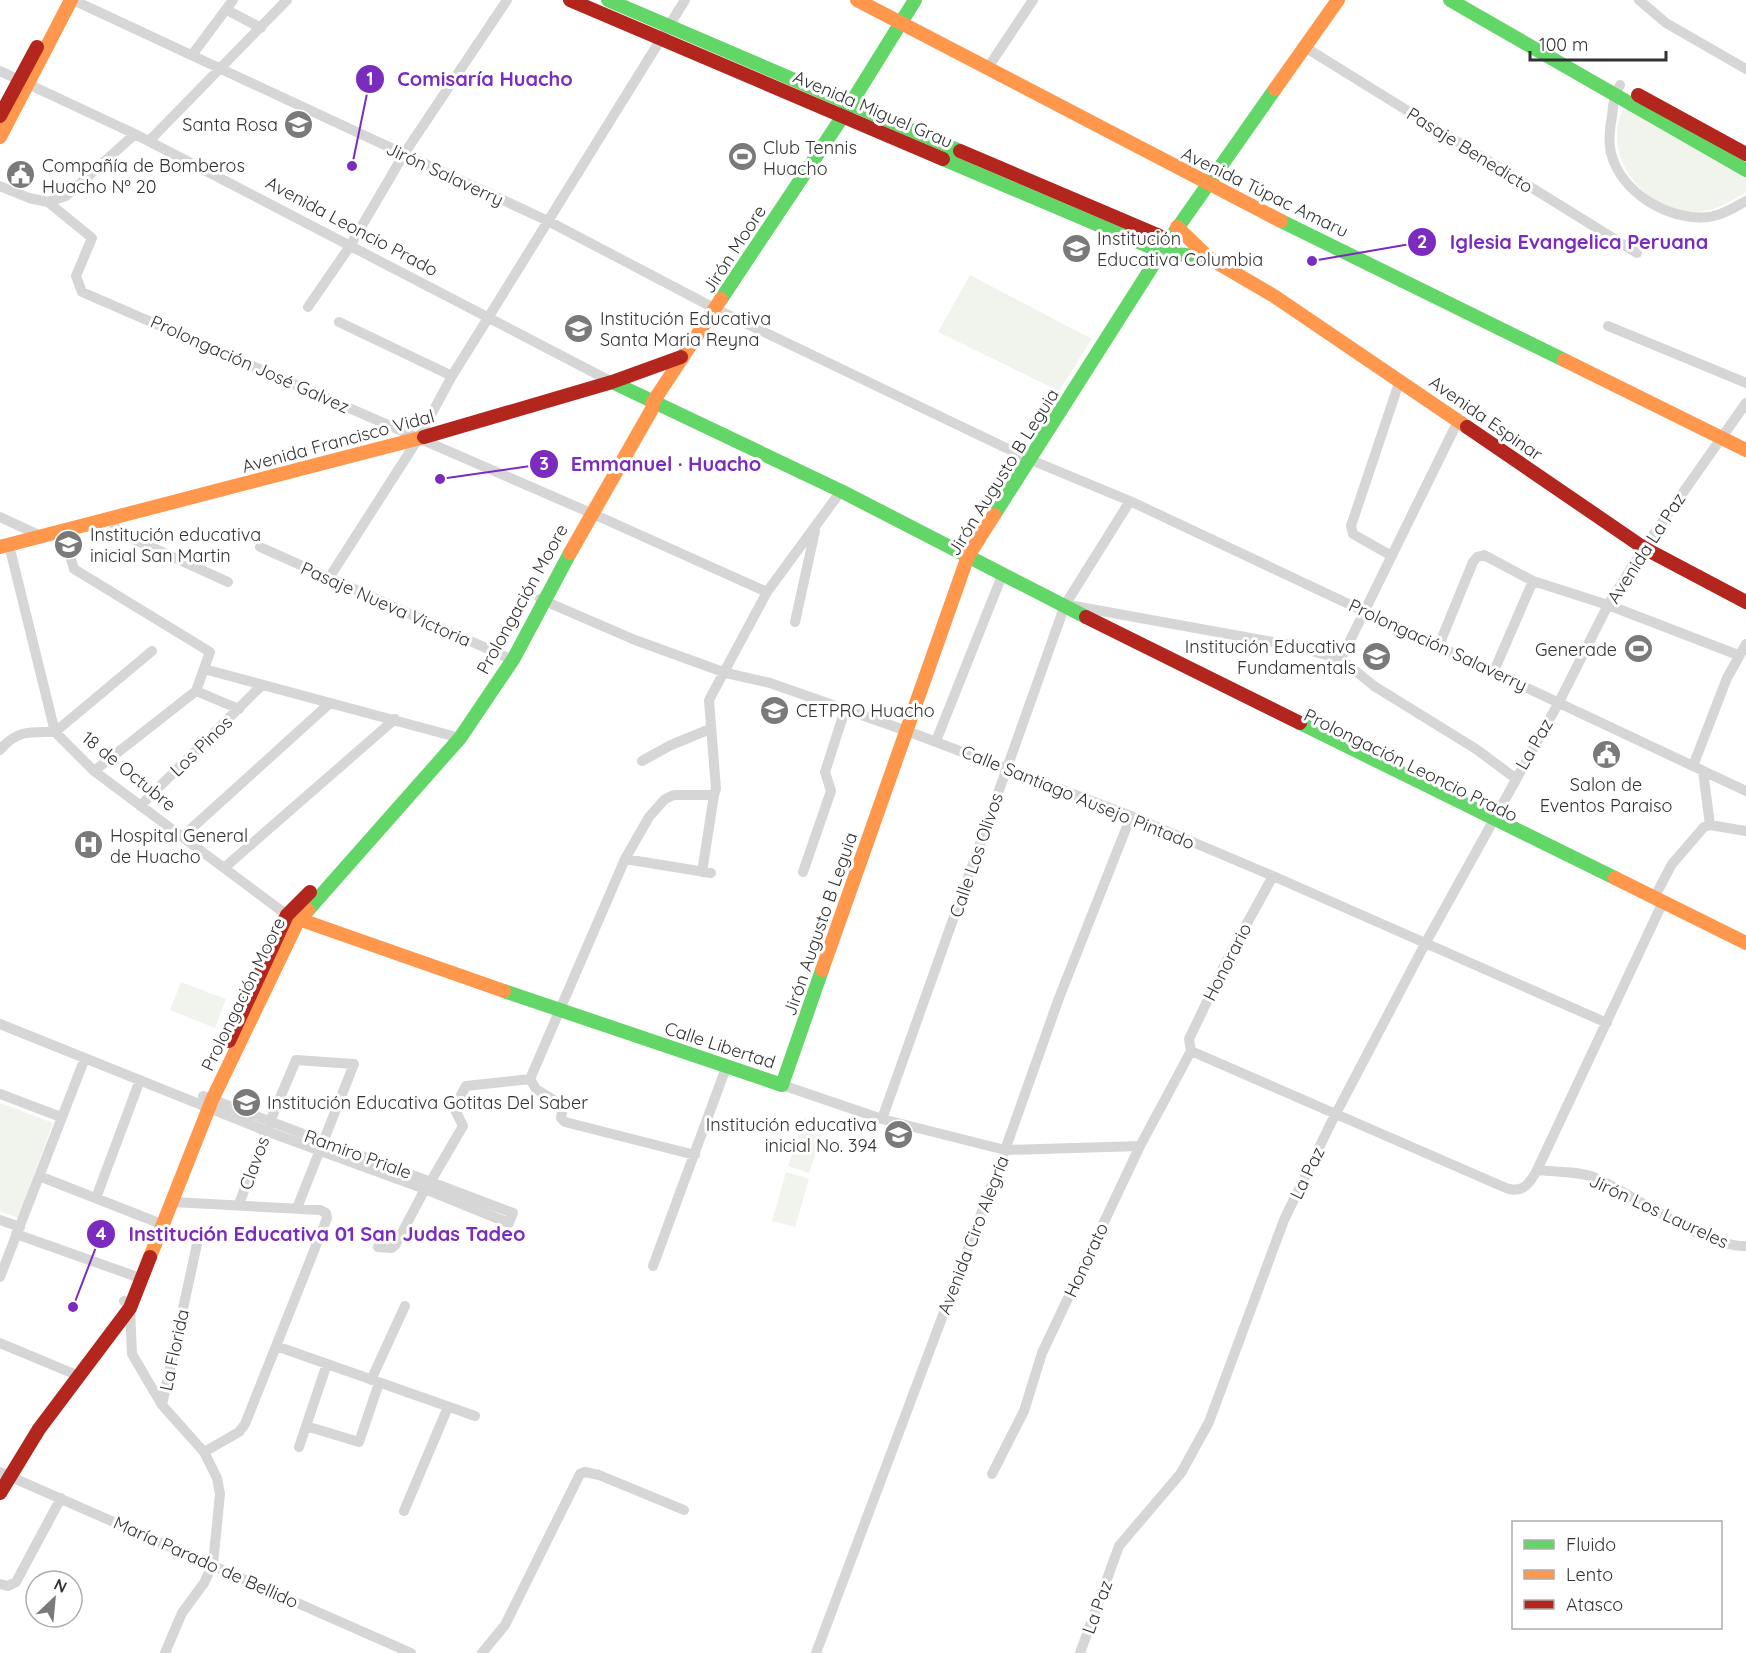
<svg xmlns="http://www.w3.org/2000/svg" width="1746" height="1653" font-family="Quicksand,sans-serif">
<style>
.green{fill:#f1f4ed}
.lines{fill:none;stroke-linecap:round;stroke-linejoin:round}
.street{stroke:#d6d6d6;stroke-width:10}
.fast{stroke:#63d668;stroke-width:14}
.slow{stroke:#ff974d;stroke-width:14}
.jam{stroke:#b3261e;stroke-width:14}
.labels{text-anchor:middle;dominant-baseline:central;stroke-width:6;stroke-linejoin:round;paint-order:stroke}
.street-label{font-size:18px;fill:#323232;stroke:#fff}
.poi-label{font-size:18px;fill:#323232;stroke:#fff;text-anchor:start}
.leader{fill:none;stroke:#7b2cbf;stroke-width:2}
.callout-dot{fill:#7b2cbf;stroke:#fff;stroke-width:2}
.mark-label{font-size:18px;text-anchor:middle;font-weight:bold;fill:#fff}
.callout-label{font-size:20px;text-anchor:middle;font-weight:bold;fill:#7b2cbf;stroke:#fff;stroke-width:6;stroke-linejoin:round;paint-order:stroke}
</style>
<rect width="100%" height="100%" fill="#fff"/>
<path class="green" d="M1625 105 1746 176V192C1733 200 1720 209 1704 211 1648 219 1597 156 1625 105Z
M970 275 1092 339 1059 391 938 332Z
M181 982 226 999 215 1028 170 1010Z
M0 1103 53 1123 18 1218 0 1211Z
M804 1118 825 1126 809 1173 788 1166Z
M786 1172 809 1179 795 1227 772 1221Z"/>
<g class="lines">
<path class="street" d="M73 0 548 221 716 309 1031 460 1130 501 1746 791
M1639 0 1666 23 1746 69
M227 10 261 28
M1303 46 1637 253
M192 55 233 0
M987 69 1033 0
M0 71 135 134 612 382
M1620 85C1614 95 1613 105 1612 116 1610 127 1608 142 1611 153 1621 193 1669 221 1708 217 1721 216 1735 207 1746 201
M149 141 287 0
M0 186 29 198 48 202 92 238 76 276 82 292 591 513 767 592
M48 202 66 196 135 134
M308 307 350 246 404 154 507 0
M339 322 452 376
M1608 326 1746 383
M0 517 43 537
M111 519 118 532 228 582
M63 532 74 569 210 652 196 691
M9 545 55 732
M260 547 513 660
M1390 555 1353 534 1351 526 1400 380
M329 578 418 439 452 376 685 0
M540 599 635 640 726 673 770 683 907 731 1131 816 1273 876 1607 1023
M1074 606 1289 645 1341 659 1374 686 1476 749 1515 778
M795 622 815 531
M1439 645 1473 562 1477 557 1484 555 1533 581 1608 605 1738 655
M1341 659 1458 421
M204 669 460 738
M1494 671 1533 581
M55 732 94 771 287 915
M55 732 152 651
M936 741 1003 573
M0 750C17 730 30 732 55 732
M642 761 671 745 710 729
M1693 766 1727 678 1746 644
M94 771 196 691 239 709
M1703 771 1710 825
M140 806 262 685
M182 837 330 703
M625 859 711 873
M224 868 395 719
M702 872 714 795
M803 872 831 791 825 772 845 710
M1654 898 1672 864 1704 827 1710 825 1746 831
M0 1024 266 1131 425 1189 509 1223 513 1213 203 1096
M1191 1051 1506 1188C1523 1194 1530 1183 1537 1170L1663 902
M1191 1051 1189 1039 1228 958 1273 876
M530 1079 625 859 649 817 665 799 674 795H714L716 789 709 700 767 592 841 491
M530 1079 536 1089 563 1106 561 1118 565 1122 695 1155
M782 1085 882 1119 1005 1150 1140 1146
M0 1094 61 1117
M882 1119 1065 605 1130 501
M1537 1170C1555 1172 1579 1171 1596 1178 1637 1196 1703 1247 1746 1246
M39 1176 164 1225
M431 1181 463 1126 454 1108 466 1086 530 1079
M96 1198 140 1080
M173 1202 320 1210 326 1213 327 1218 245 1424 239 1432 204 1452
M239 1204 266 1131 296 1060 354 1064 297 1208
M0 1220 20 1227
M16 1234 143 1279
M378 1247 392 1248 396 1244 425 1189
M653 1266 727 1065
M0 1277 85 1058
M124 1301 130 1308 132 1354 162 1405 204 1452 217 1478 220 1494 213 1564 204 1583 182 1613 165 1653
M0 1343 79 1376
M276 1346 475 1416
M371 1380 405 1306
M162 1405 199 1235
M306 1426 359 1442 379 1383
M299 1447 327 1364
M0 1472 411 1653
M992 1474 1024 1411 1042 1353 1140 1146 1191 1051
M404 1511 448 1407
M0 1584 8 1586 16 1582 61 1498
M482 1653 505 1625 580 1474 585 1472 599 1475 684 1510
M816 1653 1005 1150 1059 998 1131 816
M1080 1653 1119 1546 1181 1473 1209 1422 1284 1220 1331 1123 1425 944 1559 702 1608 605 1644 548 1746 403"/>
<path class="fast" d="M608 0 960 151
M1450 0 1746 170
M943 159 1162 252 1209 258
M1281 221 1564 360
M721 299 843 116 915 0
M612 382 841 491 1086 617
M994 515 1169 240 1275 89
M1300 723 1615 878
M308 910 460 738 514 658 570 553
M504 991 782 1085 822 970"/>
<path class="slow" d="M857 0 1281 221
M1275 89 1338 0
M0 137 71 0
M1177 227 1209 258 1274 296 1467 427
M1564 360 1746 450
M0 547 424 437
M570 553 652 409 653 402 721 299
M1615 878 1746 943
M287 915 504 991
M822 970 968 556 994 515
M150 1257 212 1100 298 921 308 910"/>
<path class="jam" d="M570 0 943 159
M1638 95 1746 154
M0 116 37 47
M960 151 1169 240
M1467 427 1644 548 1746 602
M424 437 612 382 681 357
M1086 617 1300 723
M229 1041 287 915 310 892
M0 1493 39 1429 130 1308 150 1257"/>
</g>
<defs>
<symbol id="school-disc" viewBox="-11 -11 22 22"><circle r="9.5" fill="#7a7a7a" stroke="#fff"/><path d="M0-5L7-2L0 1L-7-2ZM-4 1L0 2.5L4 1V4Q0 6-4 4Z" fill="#fff"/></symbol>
<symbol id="stadium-disc" viewBox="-11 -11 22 22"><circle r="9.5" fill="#7a7a7a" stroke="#fff"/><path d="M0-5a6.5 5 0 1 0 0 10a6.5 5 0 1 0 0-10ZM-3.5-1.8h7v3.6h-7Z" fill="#fff"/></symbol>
<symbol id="civic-disc" viewBox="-11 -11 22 22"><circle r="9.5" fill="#7a7a7a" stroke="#fff"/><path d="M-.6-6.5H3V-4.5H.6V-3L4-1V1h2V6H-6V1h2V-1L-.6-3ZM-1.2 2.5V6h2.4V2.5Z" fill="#fff"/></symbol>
<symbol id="hospital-disc" viewBox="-11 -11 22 22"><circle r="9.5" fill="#7a7a7a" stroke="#fff"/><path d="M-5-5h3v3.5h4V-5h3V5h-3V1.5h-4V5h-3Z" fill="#fff"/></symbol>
</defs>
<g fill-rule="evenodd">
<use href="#school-disc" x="282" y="108" width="33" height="33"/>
<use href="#stadium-disc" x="726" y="140" width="33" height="33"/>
<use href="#civic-disc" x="4" y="158" width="33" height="33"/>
<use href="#school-disc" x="1060" y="232" width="33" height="33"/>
<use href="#school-disc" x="562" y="312" width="33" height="33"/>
<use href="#school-disc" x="52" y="528" width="33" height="33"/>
<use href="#stadium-disc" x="1622" y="632" width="33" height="33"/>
<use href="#school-disc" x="1360" y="640" width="33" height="33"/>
<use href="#school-disc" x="758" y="694" width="33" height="33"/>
<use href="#civic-disc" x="1590" y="738" width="33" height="33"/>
<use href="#hospital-disc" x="72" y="828" width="33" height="33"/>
<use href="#school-disc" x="230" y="1086" width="33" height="33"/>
<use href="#school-disc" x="882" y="1118" width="33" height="33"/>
</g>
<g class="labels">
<g class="street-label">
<text transform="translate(873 109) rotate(23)">Avenida Miguel Grau</text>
<text transform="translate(1470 150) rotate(32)">Pasaje Benedicto</text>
<text transform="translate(445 174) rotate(25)">Jirón Salaverry</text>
<text transform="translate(1265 192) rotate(26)">Avenida Túpac Amaru</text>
<text transform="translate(352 226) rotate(28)">Avenida Leoncio Prado</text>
<text transform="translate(734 249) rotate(-57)">Jirón Moore</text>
<text transform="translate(250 364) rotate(24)">Prolongación José Galvez</text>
<text transform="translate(1486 418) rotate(35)">Avenida Espinar</text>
<text transform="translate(338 441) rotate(-15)">Avenida Francisco Vidal</text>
<text transform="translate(1003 472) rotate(-58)">Jirón Augusto B Leguia</text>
<text transform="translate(1646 548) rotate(-57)">Avenida La Paz</text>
<text transform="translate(522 599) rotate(-61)">Prolongación Moore</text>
<text transform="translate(386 604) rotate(24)">Pasaje Nueva Victoria</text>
<text transform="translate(1438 645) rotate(25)">Prolongación Salaverry</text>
<text transform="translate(1534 744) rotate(-60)">La Paz</text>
<text transform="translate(201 746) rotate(-44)">Los Pinos</text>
<text transform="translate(1411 765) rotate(26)">Prolongación Leoncio Prado</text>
<text transform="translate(129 771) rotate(39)">18 de Octubre</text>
<text transform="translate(1078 797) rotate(22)">Calle Santiago Ausejo Pintado</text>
<text transform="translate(976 855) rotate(-71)">Calle Los Olivos</text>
<text transform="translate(820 924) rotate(-71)">Jirón Augusto B Leguia</text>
<text transform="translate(1227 962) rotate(-63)">Honorario</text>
<text transform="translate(243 994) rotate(-64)">Prolongación Moore</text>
<text transform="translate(720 1045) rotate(18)">Calle Libertad</text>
<text transform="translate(358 1154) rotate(20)">Ramiro Priale</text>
<text transform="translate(254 1163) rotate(-70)">Clavos</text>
<text transform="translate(1307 1173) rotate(-64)">La Paz</text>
<text transform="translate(1659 1211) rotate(25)">Jirón Los Laureles</text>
<text transform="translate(973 1235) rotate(-69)">Avenida Ciro Alegría</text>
<text transform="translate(1086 1260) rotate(-65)">Honorato</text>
<text transform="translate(174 1350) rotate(-78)">La Florida</text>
<text transform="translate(206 1562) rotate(24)">María Parado de Bellido</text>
<text transform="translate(1097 1607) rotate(-70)">La Paz</text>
</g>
<g class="poi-label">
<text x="278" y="124" text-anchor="end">Santa Rosa</text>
<text x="763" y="147">Club Tennis<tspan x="763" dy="21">Huacho</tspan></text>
<text x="42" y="165">Compañía de Bomberos<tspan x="42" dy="21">Huacho Nº 20</tspan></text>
<text x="1097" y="238">Institución<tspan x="1097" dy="21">Educativa Columbia</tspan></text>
<text x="600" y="318">Institución Educativa<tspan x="600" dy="21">Santa Maria Reyna</tspan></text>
<text x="90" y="534">Institución educativa<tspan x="90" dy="21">inicial San Martin</tspan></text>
<text x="1356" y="646" text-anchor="end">Institución Educativa<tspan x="1356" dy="21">Fundamentals</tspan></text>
<text x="1617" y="649" text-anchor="end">Generade</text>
<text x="796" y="710">CETPRO Huacho</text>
<text x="1606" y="784" text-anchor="middle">Salon de<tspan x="1606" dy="21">Eventos Paraiso</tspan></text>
<text x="110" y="835">Hospital General<tspan x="110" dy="21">de Huacho</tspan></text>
<text x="267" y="1102">Institución Educativa Gotitas Del Saber</text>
<text x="877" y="1124" text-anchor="end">Institución educativa<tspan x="877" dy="21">inicial No. 394</tspan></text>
</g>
</g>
<path class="leader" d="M352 166L370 79M1312 261L1422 242M440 479L544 464M73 1307L101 1234"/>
<g class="callout-dot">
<circle cx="352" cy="166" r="6"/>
<circle cx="1312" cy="261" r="6"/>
<circle cx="440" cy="479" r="6"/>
<circle cx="73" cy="1307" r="6"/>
<circle cx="370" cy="79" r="15"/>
<circle cx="1422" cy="242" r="15"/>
<circle cx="544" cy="464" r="15"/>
<circle cx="101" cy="1234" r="15"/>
</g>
<g class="mark-label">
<text x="370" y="85">1</text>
<text x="1422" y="248">2</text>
<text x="544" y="470">3</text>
<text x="101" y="1240">4</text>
</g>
<g class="callout-label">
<text x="485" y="86">Comisaría Huacho</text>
<text x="1579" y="249">Iglesia Evangelica Peruana</text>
<text x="666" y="471">Emmanuel · Huacho</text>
<text x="327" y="1241">Institución Educativa 01 San Judas Tadeo</text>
</g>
<rect x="1512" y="1521" width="210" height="108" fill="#ffffff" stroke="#adadad" stroke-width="1.5"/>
<rect x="1524" y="1540" width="30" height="9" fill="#63d668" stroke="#adadad" stroke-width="1.5"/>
<text x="1566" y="1551" font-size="18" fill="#323232">Fluido</text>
<rect x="1524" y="1570" width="30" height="9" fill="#ff974d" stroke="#adadad" stroke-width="1.5"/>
<text x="1566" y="1581" font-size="18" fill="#323232">Lento</text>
<rect x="1524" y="1600" width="30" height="9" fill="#b3261e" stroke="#adadad" stroke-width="1.5"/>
<text x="1566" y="1611" font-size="18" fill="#323232">Atasco</text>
<g transform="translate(54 1599) rotate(26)"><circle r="28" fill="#ffffff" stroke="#adadad" stroke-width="1.5"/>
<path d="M0-4.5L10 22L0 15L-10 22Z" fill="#7a7a7a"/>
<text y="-9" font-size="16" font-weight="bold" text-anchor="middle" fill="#323232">N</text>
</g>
<path d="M1530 51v9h136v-9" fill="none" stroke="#323232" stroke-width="3"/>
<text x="1539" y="51" font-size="18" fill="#323232" stroke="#ffffff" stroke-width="4.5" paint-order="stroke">100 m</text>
</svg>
